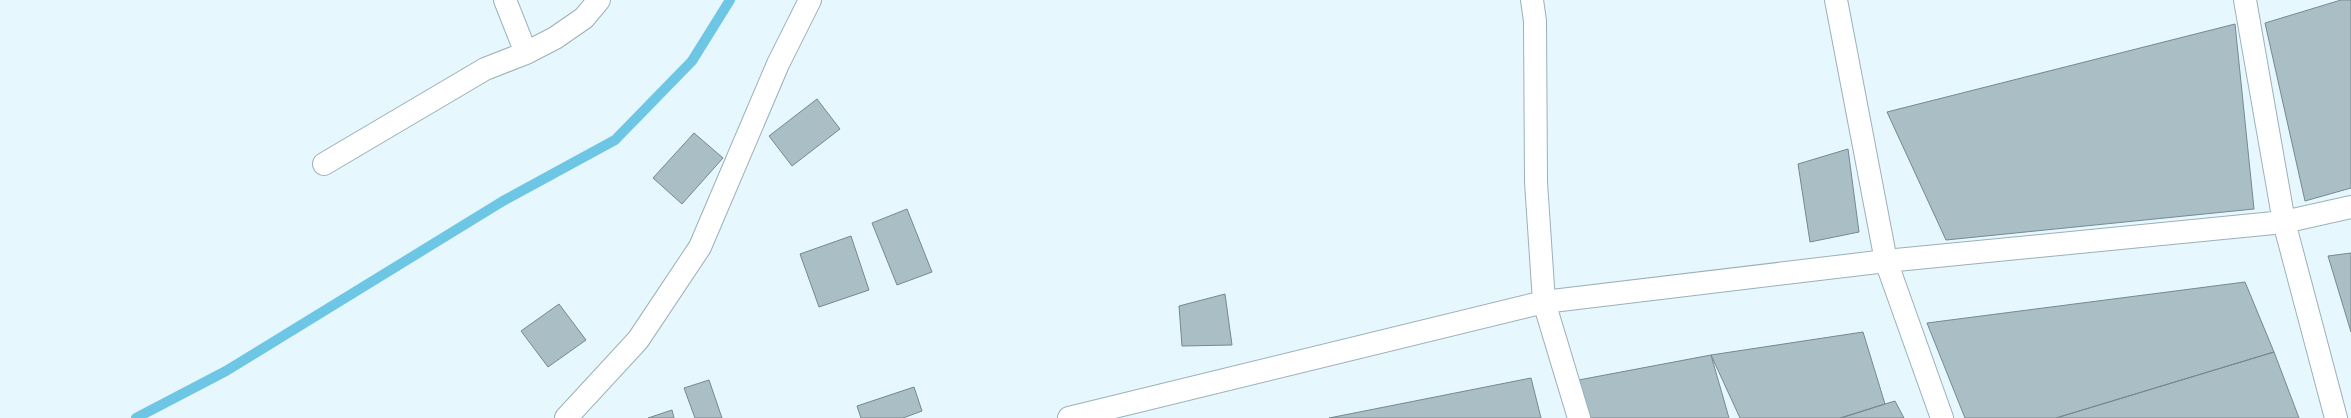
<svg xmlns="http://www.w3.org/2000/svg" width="2351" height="418" font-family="'Golos Text',sans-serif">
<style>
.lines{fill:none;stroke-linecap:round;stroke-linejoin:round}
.stream{stroke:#6ec6e5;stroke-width:10}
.building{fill:#aabec6;stroke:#768990}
.street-casing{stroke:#9cb0b8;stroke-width:24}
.street{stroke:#fff;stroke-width:22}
</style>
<rect width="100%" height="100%" fill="#e6f7fd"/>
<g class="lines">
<path class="stream" d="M136 418 226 371 503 201 615 140 692 61 730 0"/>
</g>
<path class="building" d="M2341 0H2351V188L2305 201 2265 23Z
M2235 24 2254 209 1946 240 1887 112Z
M817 99 840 129 792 166 769 136Z
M694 133 723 158 682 204 653 178Z
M1848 149 1859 232 1810 242 1798 164Z
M907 209 932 272 897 285 872 223Z
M851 236 869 290 819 307 800 254Z
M2351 253V332L2328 256Z
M2245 282 2274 352 2056 418H1965L1927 323Z
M1225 294 1232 345 1182 346 1179 306Z
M559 304 586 340 548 367 521 331Z
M1863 332 1885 404 1841 418H1740L1711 355Z
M2274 352 2299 418H2056Z
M1711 355 1729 418H1586L1568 382Z
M1531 378 1541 418H1329Z
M709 380 722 418H695L684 388Z
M914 387 922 411 903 418H861L857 406Z
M1895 401 1904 418H1840L1885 404Z
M672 410 674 418H648Z"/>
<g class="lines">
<defs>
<path id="street" d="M505 0 526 53
M1532 0 1535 21 1536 182 1544 302 1579 418
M1836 0 1886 261 1942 418
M2245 0 2284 222 2336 418
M324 164 485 69 526 53 555 38 584 18 599 0
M566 418 638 340 700 247 778 64 810 0
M1069 418 1544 302 1886 261 2284 222 2351 207"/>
</defs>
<use href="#street" class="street-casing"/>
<use href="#street" class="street"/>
</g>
</svg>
